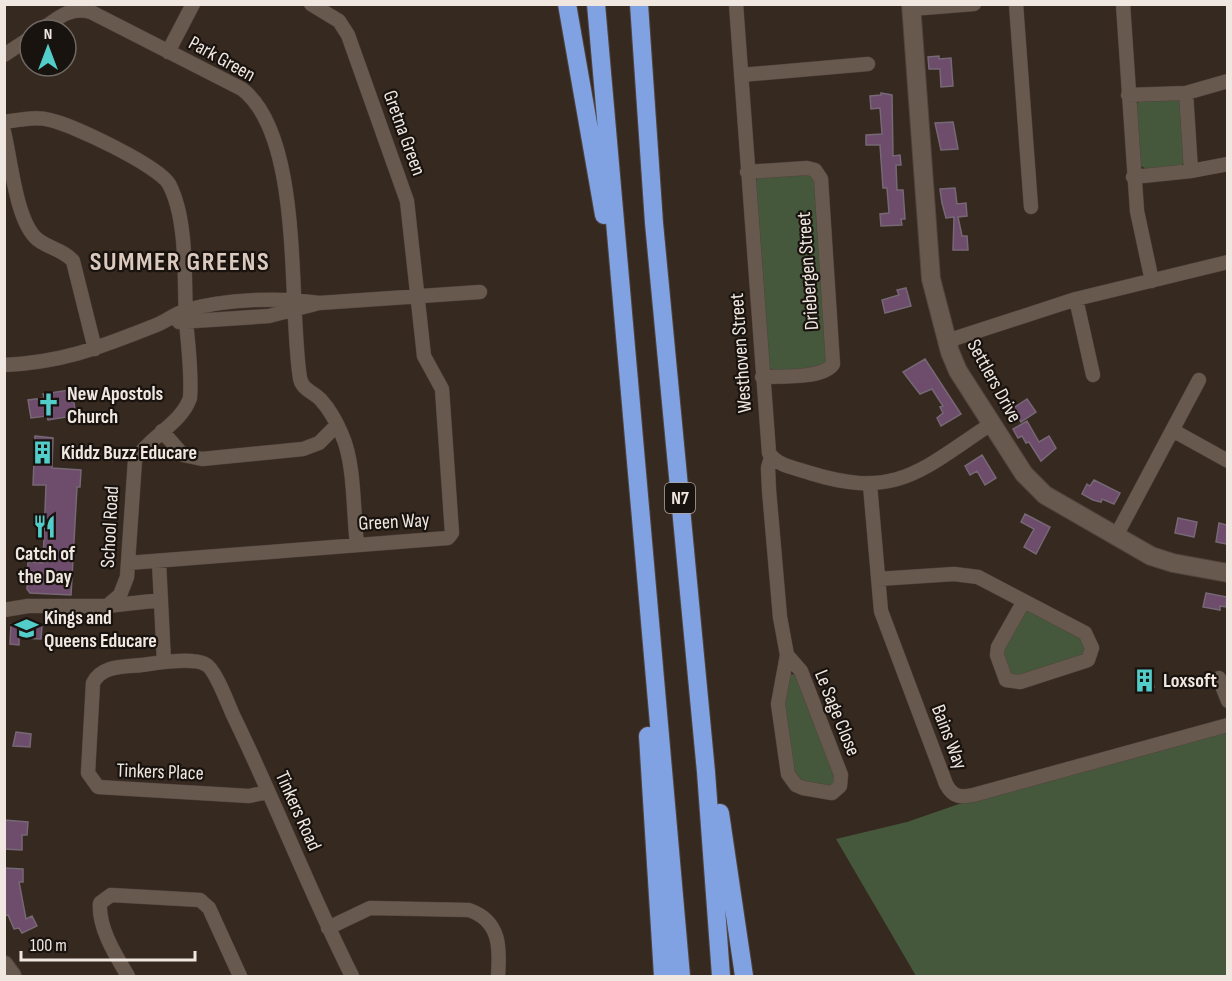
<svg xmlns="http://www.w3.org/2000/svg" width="1232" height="981" font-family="'Sofia Sans Condensed',sans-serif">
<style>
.green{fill:#46583b}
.building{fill:#6d4c6c;stroke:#766875;stroke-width:1.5}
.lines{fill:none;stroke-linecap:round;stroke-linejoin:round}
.street-casing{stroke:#50443d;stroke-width:15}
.secondary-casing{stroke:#50443d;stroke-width:20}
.highway-casing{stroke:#50443d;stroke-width:20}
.street{stroke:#68594f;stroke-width:14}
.secondary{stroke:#68594f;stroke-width:18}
.highway{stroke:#81a2e2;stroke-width:18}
.labels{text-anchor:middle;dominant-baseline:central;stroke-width:4.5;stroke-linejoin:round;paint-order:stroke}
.shield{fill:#19130f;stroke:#b0a7a2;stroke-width:1.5}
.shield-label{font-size:18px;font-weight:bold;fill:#f0e7e1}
.street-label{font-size:20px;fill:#f0e7e1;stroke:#19130f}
.poi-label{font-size:20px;font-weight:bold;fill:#f0e7e1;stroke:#19130f;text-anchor:start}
.district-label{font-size:26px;font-weight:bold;letter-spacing:1.5px;fill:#dcc9be;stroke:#19130f}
</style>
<rect width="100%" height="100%" fill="#362920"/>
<path class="green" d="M1175 98 1182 104 1185 161 1181 166C1167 168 1148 175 1138 163L1135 105 1140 101Z
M809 174 815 179 827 362 817 369 773 370 769 368 754 182 761 176Z
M1026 608 1085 638V656L1017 678 1011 677 1002 648Z
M790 674 797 675 837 777 831 787 796 779 782 708Z
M1227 729V976H916L836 839 907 822 959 804Z"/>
<path class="building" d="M939 56V59L951 58 953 86 941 87 940 69H929L928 57Z
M881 93 892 95 893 156 900 155 901 165H896L897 190H903L905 219H901L902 225 881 226 880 214 889 213 887 188H883L880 145H866V135L882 134 880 108 871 109 870 96 881 95Z
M953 122 958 149 941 150 935 123Z
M955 188 957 204 966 203 967 216 958 217 962 236H967L968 250H953L954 217 946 218 942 203 940 189Z
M906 288 911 306 885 313 882 300 899 295 897 290Z
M925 359 961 414 941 426 937 418 943 413 940 407 943 406 932 389 920 394 903 372Z
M69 390V394H73L75 411H72L73 416 48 420 47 416 31 418 28 400 44 398 43 394Z
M1027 399 1036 412 1021 422 1012 409Z
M1027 421 1039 442 1049 436 1056 448 1041 461 1029 442 1026 443 1022 436 1018 438 1013 429Z
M35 436 53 438 52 468 81 470 80 487H77L71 595 30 593 27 589 28 562 43 563 46 485H33Z
M982 455 996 478 985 485 977 471 970 475 965 466Z
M1094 480 1120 493 1114 504 1102 499 1101 502 1093 500 1082 494 1087 484 1090 486Z
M1025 514 1050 527 1036 554 1024 547 1034 529 1021 522Z
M1178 518 1197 522 1194 537 1175 533Z
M1219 523 1227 525V544L1216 542Z
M1206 593 1227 597 1226 607 1220 606V610L1203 607Z
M11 624 42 626 41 639 19 638V645L10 644Z
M1149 673 1154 687 1140 692 1137 677Z
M16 732 31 734 30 747 13 746Z
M4 820 28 822 27 835H22V850L4 849Z
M4 868 23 869V882H19L26 919 32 916 37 926 22 933 19 928 14 929 8 915 4 916Z"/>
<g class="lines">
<defs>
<path id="street" d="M736 4 769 453C777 466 796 468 810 473 897 500 921 470 991 424
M1016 4 1031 207
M1123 4 1137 211 1152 281
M911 9 974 4
M41 30C58 18 70 6 91 12L242 89C304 137 288 305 300 378 302 390 314 392 321 400 330 410 337 423 342 435 355 464 353 512 357 544
M168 52 193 4
M4 55 30 38
M741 75 868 64
M1186 93 1191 171
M1128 95 1186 93 1228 81
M4 122C19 120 35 116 50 120 73 125 159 166 169 184 188 220 184 280 186 320 188 346 192 372 190 398 181 424 150 436 135 460L127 577 120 595 107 606
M4 132C11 160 16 221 37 239 48 248 64 250 73 261L95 349
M747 172 807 168 815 170 821 179 833 364C823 379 780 376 762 377
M1133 177 1191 171 1228 164
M1076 299 1093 375
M179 322 269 316 319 303 480 292
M947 341 1076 299 1228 262
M4 365C65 362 100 347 154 326 166 322 175 313 187 310 225 299 281 297 319 303
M162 431 183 455 202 459 303 449 319 443 337 425
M1174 431 1228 461
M771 457 768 468 769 490 780 617 787 655 778 704 788 774 796 785 803 788 832 793 840 786 841 775 801 671 787 655
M870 485 881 611 946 784C953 798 962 798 977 794L1228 725
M1116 536 1199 380
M159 562 164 662
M128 563 448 538 452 533 442 389 424 356 407 201 348 35 339 21 311 4
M878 579 954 574 978 577 1085 633 1092 648 1088 660 1020 682 1006 680 997 655 998 647 1024 601
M4 610 28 606H107L161 600
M1219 678 1228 701
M268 792 249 796 98 787 88 773 93 683C102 665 124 667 142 665 157 663 191 657 205 664 215 668 228 704 233 715 275 801 309 891 352 976
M328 928 370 908 469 910C501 921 500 949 498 976
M128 976C116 956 98 928 100 903L111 895 200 900 209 908 240 976"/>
<path id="secondary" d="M911 4 931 279 950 352 958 371 1024 474 1045 495 1151 556 1173 563 1228 573
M4 965 12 976"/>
<path id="highway" d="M567 4 604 215
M596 4 681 976
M639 4 654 223 706 772 721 976
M648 736 663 976
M720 813 744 976"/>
</defs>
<use href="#street" class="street-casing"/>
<use href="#secondary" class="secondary-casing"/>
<use href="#highway" class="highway-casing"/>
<use href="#street" class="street"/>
<use href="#secondary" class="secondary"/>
<use href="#highway" class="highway"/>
</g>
<defs>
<symbol id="church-bare" viewBox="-9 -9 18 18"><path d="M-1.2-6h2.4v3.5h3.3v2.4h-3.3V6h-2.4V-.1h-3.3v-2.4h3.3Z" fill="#53cdca" stroke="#19130f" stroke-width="2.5" paint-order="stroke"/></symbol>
<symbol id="building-bare" viewBox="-9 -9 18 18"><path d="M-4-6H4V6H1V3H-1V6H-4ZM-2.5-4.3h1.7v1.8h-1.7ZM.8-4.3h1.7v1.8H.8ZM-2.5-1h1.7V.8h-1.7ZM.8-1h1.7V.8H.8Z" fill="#53cdca" stroke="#19130f" stroke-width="2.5" paint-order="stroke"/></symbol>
<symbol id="restaurant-bare" viewBox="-9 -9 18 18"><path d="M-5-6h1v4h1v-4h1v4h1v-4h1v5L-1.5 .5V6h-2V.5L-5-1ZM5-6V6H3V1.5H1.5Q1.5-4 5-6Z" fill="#53cdca" stroke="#19130f" stroke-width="2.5" paint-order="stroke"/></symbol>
<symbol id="school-bare" viewBox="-9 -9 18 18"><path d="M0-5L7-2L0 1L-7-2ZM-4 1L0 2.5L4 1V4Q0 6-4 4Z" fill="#53cdca" stroke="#19130f" stroke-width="2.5" paint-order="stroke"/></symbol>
</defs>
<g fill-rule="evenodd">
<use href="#church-bare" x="32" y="388" width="33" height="33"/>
<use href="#building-bare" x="26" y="436" width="33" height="33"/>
<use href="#restaurant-bare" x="28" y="510" width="33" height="33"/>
<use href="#school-bare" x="10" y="612" width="33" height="33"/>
<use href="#building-bare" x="1128" y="664" width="33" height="33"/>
</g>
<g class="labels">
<rect class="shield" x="665" y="483" width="30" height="30" rx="4.5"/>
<g class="shield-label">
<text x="680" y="498">N7</text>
</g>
<g class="street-label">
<text transform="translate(222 59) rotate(29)">Park Green</text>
<text transform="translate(404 133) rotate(70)">Gretna Green</text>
<text transform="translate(808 271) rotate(-94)">Driebergen Street</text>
<text transform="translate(741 353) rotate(-94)">Westhoven Street</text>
<text transform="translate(994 381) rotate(61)">Settlers Drive</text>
<text transform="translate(394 522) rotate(-3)">Green Way</text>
<text transform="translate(110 527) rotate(-87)">School Road</text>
<text transform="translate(837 713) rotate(68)">Le Sage Close</text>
<text transform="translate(949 737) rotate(69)">Bains Way</text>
<text transform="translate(160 772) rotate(2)">Tinkers Place</text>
<text transform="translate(298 811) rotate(66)">Tinkers Road</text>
</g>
<g class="poi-label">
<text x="67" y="394">New Apostols<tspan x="67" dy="23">Church</tspan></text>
<text x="61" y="453">Kiddz Buzz Educare</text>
<text x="45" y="554" text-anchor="middle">Catch of<tspan x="45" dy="23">the Day</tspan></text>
<text x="44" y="618">Kings and<tspan x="44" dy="23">Queens Educare</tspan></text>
<text x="1163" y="681">Loxsoft</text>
</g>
<g class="district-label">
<text x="180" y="262">SUMMER GREENS</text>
</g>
</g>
<rect width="1232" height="981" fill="none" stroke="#f0e7e1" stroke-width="12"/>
<g transform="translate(48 48)"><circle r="28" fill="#19130f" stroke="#6f6863" stroke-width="1.5"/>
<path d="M0-4.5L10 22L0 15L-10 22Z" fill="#53cdca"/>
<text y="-9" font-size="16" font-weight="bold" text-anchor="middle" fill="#f0e7e1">N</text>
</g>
<path d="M21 951v9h174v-9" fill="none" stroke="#f0e7e1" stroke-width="3"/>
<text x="30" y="951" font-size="18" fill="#f0e7e1" stroke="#19130f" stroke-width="4.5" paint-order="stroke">100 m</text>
</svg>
